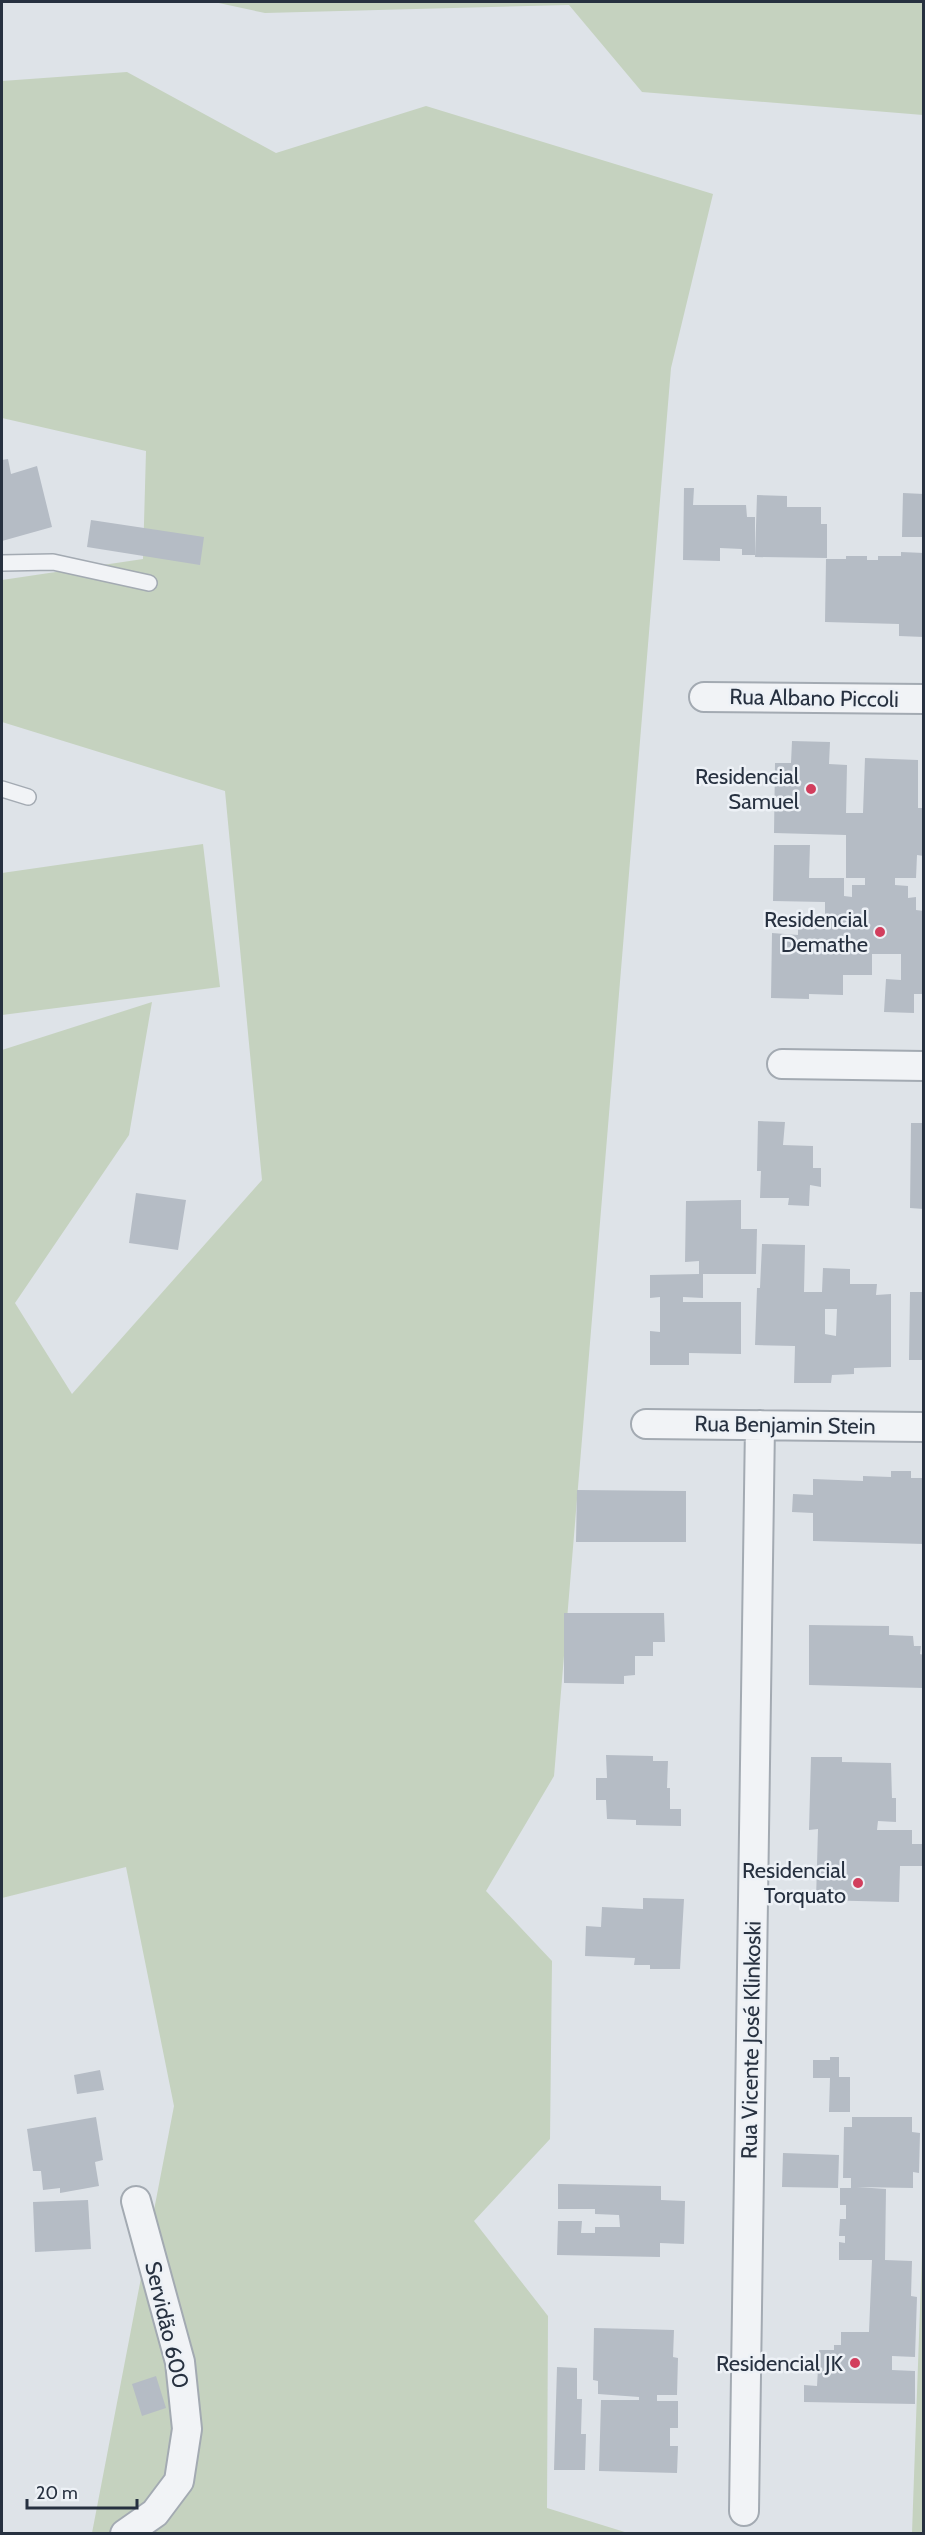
<svg xmlns="http://www.w3.org/2000/svg" width="925" height="2535" font-family="Cabin,sans-serif">
<style>
.green{fill:#c5d2bf}
.building{fill:#b5bcc5;fill-rule:evenodd}
.lines{fill:none;stroke-linecap:round;stroke-linejoin:round}
.service-casing{stroke:#a3aab2;stroke-width:18}
.minor-casing{stroke:#a3aab2;stroke-width:32}
.service{stroke:#f1f3f6;stroke-width:15}
.minor{stroke:#f1f3f6;stroke-width:28}
.poi-dot{fill:#d23e5d;stroke:#edf1f6;stroke-width:2}
.labels{text-anchor:middle;dominant-baseline:central;stroke-width:5;stroke-linejoin:round;paint-order:stroke}
.street-label{font-size:22px;fill:#273140;stroke:#edf1f6}
.poi-label{font-size:22px;fill:#273140;stroke:#edf1f6;text-anchor:end}
</style>
<rect width="100%" height="100%" fill="#dee3e8"/>
<path class="green" d="M214 2H923V115L642 92 569 5 265 13Z
M127 72 276 153 426 106 713 194 671 368 554 1776 486 1891 552 1961 550 2139 474 2221 548 2316 547 2508 628 2533H92L174 2106 126 1867 2 1898V1050L152 1002 129 1135 15 1303 72 1394 262 1180 225 791 2 722V580L143 559 146 451 2 418V81Z
M203 844 220 987 2 1015V873Z
M923 2224 924 2533 912 2534V2533Z"/>
<path class="building" d="M8 459 11 474 37 466 52 527 2 541V460Z
M684 488H694L693 505H746L747 517H755V555H742V549L720 548V561L683 560Z
M903 493 924 494V537H902Z
M757 495 787 496V507H821V524H827V558L755 557Z
M91 520 204 537 200 565 87 547Z
M901 552 924 553V637L899 636V624L825 622 826 559H846V556H867V560H878V556H901Z
M792 741 830 742 829 764 847 765 846 813H863L865 758 918 760V808H924V856L917 855 916 878H895V885L908 886V898L916 897V910L924 911V994H914V1013L884 1012 886 979 901 980V954H872V975H843V995L809 994V999L771 998 772 933 798 935V928H825V902L773 901 774 845H810L809 878H844V896L852 897V885H865V878H846V835L774 833 775 763H791Z
M758 1121 785 1122 783 1145 813 1146V1168H821V1187L810 1185 809 1206 788 1205 789 1198H760L761 1171H757Z
M911 1123H924V1209L910 1208Z
M136 1193 186 1200 178 1250 129 1243Z
M741 1200V1229H757L756 1274H703V1298L683 1297V1302H741V1354L689 1353V1365H650V1331L660 1332V1297L650 1298V1275L699 1274V1261L685 1262 686 1201Z
M762 1244 805 1245 804 1292H822L823 1268 850 1269V1284H877L876 1295 891 1294V1367L854 1368V1374L832 1375 831 1383H794L795 1346 755 1345 757 1288H760ZM825 1309H837L836 1336 825 1334Z
M910 1292H924V1360H909Z
M891 1471H911V1478H924V1544L813 1541V1513L792 1512 793 1494 813 1495V1479L863 1481V1476L891 1477Z
M577 1490 686 1491V1542H576Z
M564 1613H664L665 1642H653V1656H635V1675L624 1676V1684L564 1683Z
M809 1625 889 1626V1635L913 1636 914 1646H921L920 1654 924 1655V1688L809 1685Z
M606 1755 653 1756V1761H668L667 1788H670V1809H681V1826L636 1825V1820L607 1819 606 1800H596V1778H607Z
M811 1757H842V1762L891 1763 892 1798H896V1822L878 1821 877 1830H912V1844H924V1866H900L899 1902 816 1900 818 1829 809 1830Z
M643 1898 684 1899 680 1969H650V1965H634L635 1958 585 1956 586 1926 601 1927 602 1907 643 1909Z
M830 2057H839V2077H850V2112H829L830 2078H813V2060H830Z
M100 2070 104 2090 77 2094 74 2075Z
M96 2117 103 2160 95 2162 99 2186 60 2193V2188L43 2190 41 2171H33L27 2129Z
M852 2117H912V2132L920 2133 919 2173 913 2172V2188L857 2187 886 2189 885 2260 912 2261 911 2296 917 2297 915 2357 892 2356V2370L915 2371V2404L804 2402V2385L817 2386 819 2350H834V2345H841V2332H869L872 2260H839V2242L845 2243V2236H839L840 2219H846V2205H840V2188H851V2178H843L844 2127H852Z
M783 2153 839 2155 838 2188 782 2187Z
M558 2184 661 2186V2200L685 2201 684 2244 660 2243V2257L557 2255 558 2221H582L581 2233H595V2227H620L619 2215 595 2214V2209H558Z
M88 2200 91 2249 35 2252 33 2202Z
M594 2328 674 2330 673 2357 678 2358 677 2395H657V2401H678V2428H670V2446H678L677 2473 599 2471 601 2400H639V2397L598 2394V2381L593 2380Z
M557 2367 577 2368V2399H582L581 2434H586L585 2470H554Z
M156 2376 166 2408 142 2416 132 2384Z"/>
<g class="lines">
<defs>
<path id="service" d="M2 563 53 562 149 583
M2 789 28 797"/>
<path id="minor" d="M704 697 924 699
M782 1064 924 1066
M646 1424 924 1427
M744 2511 760 1425
M125 2534 155 2513 179 2481 187 2429 180 2362 136 2201"/>
</defs>
<use href="#service" class="service-casing"/>
<use href="#minor" class="minor-casing"/>
<use href="#service" class="service"/>
<use href="#minor" class="minor"/>
</g>
<g class="poi-dot">
<circle cx="811" cy="789" r="6"/>
<circle cx="880" cy="932" r="6"/>
<circle cx="858" cy="1883" r="6"/>
<circle cx="855" cy="2363" r="6"/>
</g>
<g class="labels">
<g class="street-label">
<text transform="translate(814 698) rotate(1)">Rua Albano Piccoli</text>
<text transform="translate(785 1425) rotate(1)">Rua Benjamin Stein</text>
<text transform="translate(751 2040) rotate(-89)">Rua Vicente José Klinkoski</text>
<text transform="translate(167 2325) rotate(77)">Servidão 600</text>
</g>
<g class="poi-label">
<text x="799" y="776">Residencial<tspan x="799" dy="25">Samuel</tspan></text>
<text x="868" y="919">Residencial<tspan x="868" dy="25">Demathe</tspan></text>
<text x="846" y="1870">Residencial<tspan x="846" dy="25">Torquato</tspan></text>
<text x="843" y="2363">Residencial JK</text>
</g>
</g>
<rect width="925" height="2535" fill="none" stroke="#273140" stroke-width="6"/>
<path d="M27 2499v9h110v-9" fill="none" stroke="#273140" stroke-width="3"/>
<text x="36" y="2499" font-size="18" fill="#273140" stroke="#edf1f6" stroke-width="4.5" paint-order="stroke">20 m</text>
</svg>
